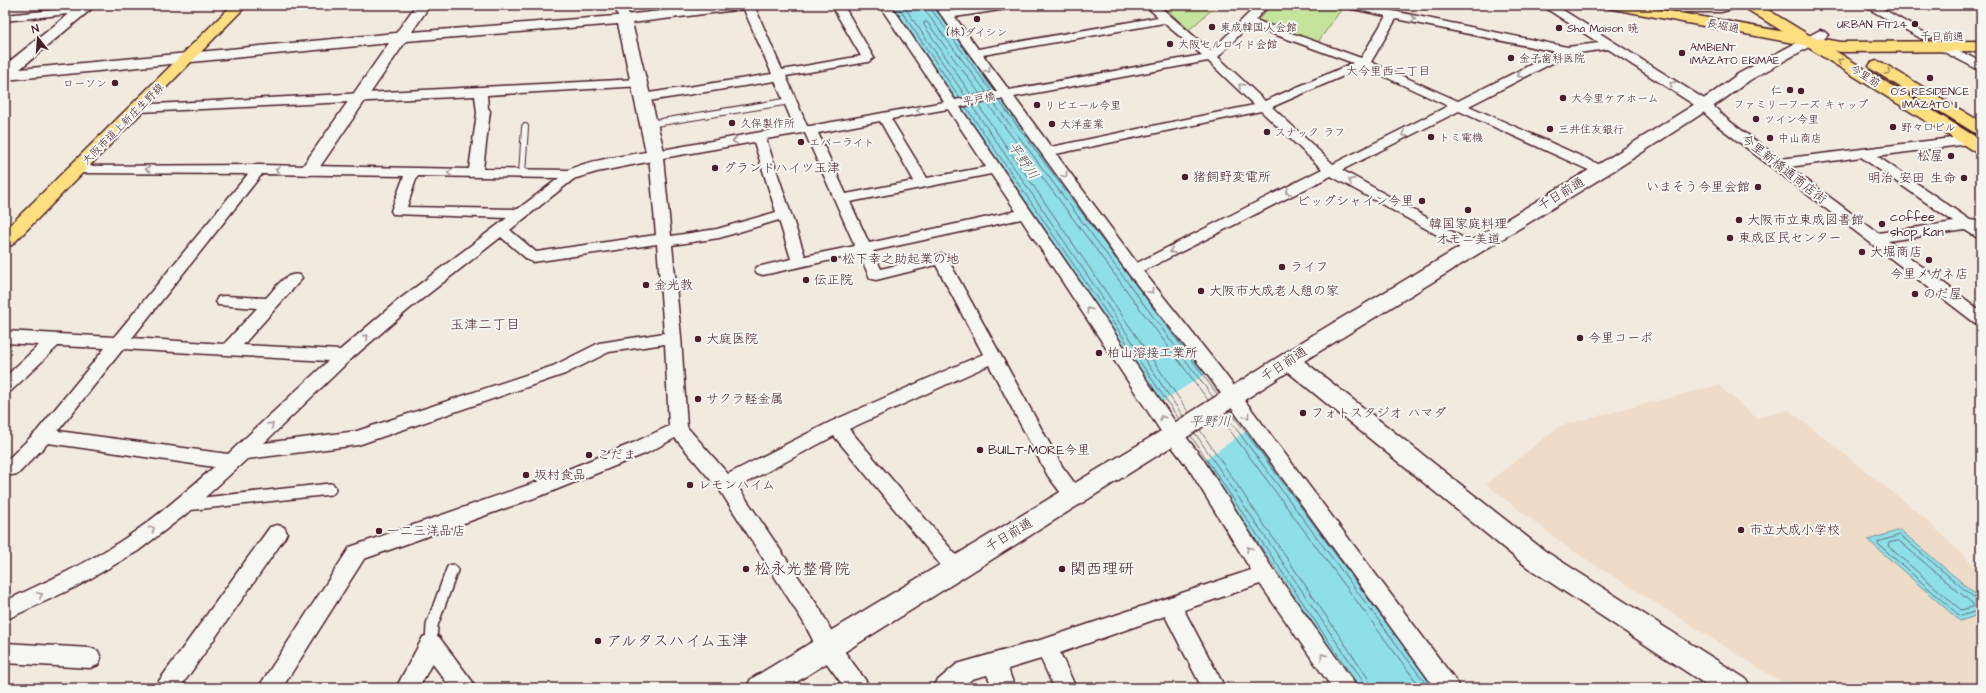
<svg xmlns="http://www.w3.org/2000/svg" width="1986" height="693" font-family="'Architects Daughter','Klee One',sans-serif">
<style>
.built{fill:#eedbc8}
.green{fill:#c4e39b;stroke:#878163}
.water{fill:#8edfe8;stroke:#73929c}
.pier{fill:#f2eadf}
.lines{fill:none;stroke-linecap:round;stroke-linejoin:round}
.shore{stroke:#656c77;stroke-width:1}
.lane-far1-casing{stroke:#4a1f2b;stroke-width:8}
.lane-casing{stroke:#4a1f2b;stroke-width:14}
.street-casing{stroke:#4a1f2b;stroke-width:3}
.secondary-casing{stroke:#4a1f2b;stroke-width:3}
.primary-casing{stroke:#4a1f2b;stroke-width:3}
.highway-casing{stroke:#4a1f2b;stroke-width:3}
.lane-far1{stroke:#f6f6f2;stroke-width:6}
.lane{stroke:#f6f6f2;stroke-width:11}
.street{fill:#f6f6f2;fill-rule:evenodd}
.secondary{fill:#f6f6f2;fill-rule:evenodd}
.primary{fill:#fddf80;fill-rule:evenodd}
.highway{fill:#fddf80;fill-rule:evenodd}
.oneway{stroke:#a99598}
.oneway2{stroke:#a47f56}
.poi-dot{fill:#4a1f2b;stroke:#f6f6f2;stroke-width:1.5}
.labels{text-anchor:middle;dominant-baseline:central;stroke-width:4;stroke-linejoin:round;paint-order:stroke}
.far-poi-label{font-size:11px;fill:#4a1f2b;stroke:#f6f6f2;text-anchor:start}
.far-street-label{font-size:11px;fill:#4a1f2b;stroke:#f6f6f2}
.far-neighbourhood-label{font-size:12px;fill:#4a1f2b;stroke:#f6f6f2}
.poi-label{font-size:13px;fill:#4a1f2b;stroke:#f6f6f2;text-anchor:start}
.street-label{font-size:13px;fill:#4a1f2b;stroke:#f6f6f2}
.water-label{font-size:14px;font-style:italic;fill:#5b4f5a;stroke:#f6f6f2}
.neighbourhood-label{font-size:14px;fill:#4a1f2b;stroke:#f6f6f2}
.near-poi-label{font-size:16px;fill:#4a1f2b;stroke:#f6f6f2;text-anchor:start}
</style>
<rect width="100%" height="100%" fill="#f2eadf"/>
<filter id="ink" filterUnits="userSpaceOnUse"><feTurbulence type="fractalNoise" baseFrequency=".025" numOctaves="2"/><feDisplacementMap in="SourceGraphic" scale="8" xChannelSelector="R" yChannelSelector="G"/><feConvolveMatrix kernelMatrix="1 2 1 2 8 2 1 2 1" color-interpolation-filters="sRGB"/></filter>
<g filter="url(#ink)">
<path class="built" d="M1718 385 1756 418 1789 410 1920 514 1981 572V680L1966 688H1791L1567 547 1486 484 1560 426Z"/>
<path class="green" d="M1162 5H1217L1189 30Z
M1272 5H1333L1343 7 1318 42 1260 22 1258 20Z"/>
<path class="water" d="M892 5H933L1440 688H1357Z
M1900 530 1981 599V614L1960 621 1868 540Z"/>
<path class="pier" d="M1207 373 1249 429 1201 462 1161 402Z"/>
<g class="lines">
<path class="shore" d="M897 5 960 98
M903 5 966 97
M925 5 926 12 987 93
M930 5 931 9 992 92
M972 96 924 25V22H927L980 94
M999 101 1116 259
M993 102 1213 397
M987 103 1208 400
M978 105 1189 413
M972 106 1183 416
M966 107 1179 419
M1134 282 1217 394
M1230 411 1381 616
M1225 414 1429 688
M1220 417 1421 688
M1200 430 1368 678 1371 688
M1195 433 1363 681 1365 688
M1191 436 1360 688
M1899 541 1973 604V607L1961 610 1888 546 1889 543Z
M1981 601 1977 600 1900 535 1878 542V544L1960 616 1981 610"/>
<defs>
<path id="lane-far1" d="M649 124 790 101
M522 174 525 127"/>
<path id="lane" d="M186 505 330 489
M431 644 432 625 452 570"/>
<path id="street" d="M614 5H626L630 18 628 20H620Z
M742 5H754L782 70 861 56 833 8 838 5 843 6 845 8 874 58 868 62 786 76 807 126H810L944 102 879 5H891L955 100 997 92 934 5H946L950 11 991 5H1019L1013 8 955 17 978 49 1158 17 1145 5H1158L1211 51 1257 5H1269L1255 20 1361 58 1386 16 1343 7 1341 5H1363L1393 11 1567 47 1599 43 1541 5H1555L1709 102 1728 120 1780 159 1968 136 1973 137 1975 140 1973 143 1968 144 1877 156 1970 220 1977 221 1981 227V239L1976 237 1965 230 1888 241 1981 311V324L1975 323 1718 126 1699 108 1608 49 1570 54 1469 106 1605 167 1607 170 1605 173H1595L1459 111 1342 170 1476 245 1479 248 1476 251H1466L1331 176 1143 271 1221 369 1456 681 1459 688H1435L1209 377 1128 273 1002 99 960 107 1180 429 1203 459 1272 568 1353 681 1356 688H1332L1260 584 1184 610 1225 688H1202L1165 616 1060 653 1076 688H1054L1041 659 1008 669 1015 688H993L987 675 972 679 962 688H934L937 681 957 664 1047 638 1251 570 1189 469 1166 439 1021 219 873 251 881 269 941 254 946 256 1062 466 1084 496 1081 501 1074 504 1067 501 1048 476 989 365 849 429 962 562 965 568 962 574 955 577 948 574 834 436 738 487 820 609 836 640 866 681 869 688H845L820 654 804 623 721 492 675 438 647 453 548 493 364 559 282 688H258L350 547 534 483 633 443 669 426 665 344 609 352 565 374 358 445 247 459 190 511 138 551 76 587 5 620V601C45 582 87 564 124 539 156 518 185 492 214 467L48 443 18 474 5 476V462L37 431 105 348 58 346 11 391 5 393V377L39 345 5 343V331L114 337 248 174 78 173 73 172 71 169 73 166 259 165 469 169 477 113 475 96 139 112 134 111 133 108 134 105 638 79 644 83 642 86 487 95 488 108 490 111 483 169 573 170 578 171 580 174 510 230 536 252 656 235 649 155 651 152 794 126 775 81 642 102 636 98 642 94 772 74ZM1396 19 1556 52 1458 101 1371 62ZM1164 23 1202 55 1009 90 983 55ZM1249 25 1353 63 1265 101 1218 57ZM1208 61 1254 105 1051 147 1014 97ZM1364 67 1448 106 1333 164 1272 107ZM948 109 986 167 927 178 891 119ZM1261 111 1322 169 1137 263 1056 154ZM880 121 914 181 846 194 818 133ZM802 133H805L855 246 805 256 766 139ZM754 142 776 212 717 229 671 236 663 158ZM1861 157 1954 222 1878 233 1789 167ZM262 174 404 176 391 211 393 214 507 218 396 302 340 350 243 345 300 281 302 278 300 275C285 271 275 289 266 298L224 296 218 297 216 301 218 305 257 308 224 344 132 338ZM991 174 1016 211 869 243 850 202ZM417 176 559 178 518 209 407 207ZM779 220 791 259 757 267 755 270 757 273 763 275 859 254 870 278 876 280 936 265 983 354 830 422 728 474 687 427 681 337 672 245 719 238ZM501 237 528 260 533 262 657 244 664 333 599 343 553 366 357 431 264 443 350 360 408 310ZM123 349 328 361 228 454 58 431Z
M1742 5 1740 7 1721 12H1681L1675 9 1681 6Z
M1862 5H1876L1932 37 1926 40 1922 39Z
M82 7 88 10 86 12 5 21V15Z
M1944 43 1981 62V71L1940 50 1938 47 1940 44Z
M277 525 284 527 287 533 284 539 180 688H156L159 681 270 527Z
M431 634 439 637 472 681 475 688H451L432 663 419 688H396L423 637Z
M5 643 90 648 98 651 101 658 98 665 90 668 5 663Z"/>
<path id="secondary" d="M80 5H96L20 69 396 33 416 5H430L412 32 616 16 713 5H751L749 8 744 9 632 23 665 155 662 159 597 172 573 179 567 178 564 174C572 162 630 155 646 152L618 24 406 41 315 174 309 175 303 174 300 170 389 43 5 80V65Z
M1820 30 1825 32 1828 35 1825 38 1750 80 1723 100 1621 166 1304 361 1545 551 1746 679 1751 688H1711L1527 567 1288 372 1187 437 787 688H746L751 679 1171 425 1313 335 1609 158 1711 94 1738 74Z"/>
<path id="primary" d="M232 5H247L12 245 5 247V230Z
M1743 5H1760L1981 140V153L1975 152 1745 8Z
M1877 61 1883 63 1981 122V134L1975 133 1871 69 1869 66 1871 63Z"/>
<path id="highway" d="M1606 5H1636L1841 42 1981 41V51L1841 52 1613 9 1608 8Z"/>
</defs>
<use href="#lane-far1" class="lane-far1-casing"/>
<use href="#lane" class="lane-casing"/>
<use href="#street" class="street-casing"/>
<use href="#secondary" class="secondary-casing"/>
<use href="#primary" class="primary-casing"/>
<use href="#highway" class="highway-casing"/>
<use href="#lane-far1" class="lane-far1"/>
<use href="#lane" class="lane"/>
<use href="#street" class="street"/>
<use href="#secondary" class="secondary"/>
<use href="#primary" class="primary"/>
<use href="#highway" class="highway"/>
</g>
<defs><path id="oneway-chevron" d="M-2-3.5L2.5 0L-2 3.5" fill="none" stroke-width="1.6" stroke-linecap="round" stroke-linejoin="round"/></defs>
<g class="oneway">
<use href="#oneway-chevron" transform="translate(1413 19) rotate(12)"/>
<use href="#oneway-chevron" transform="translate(988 70) rotate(53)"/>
<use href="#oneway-chevron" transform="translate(1520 75) rotate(153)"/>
<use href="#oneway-chevron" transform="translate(1672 84) rotate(-148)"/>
<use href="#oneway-chevron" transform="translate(1241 86) rotate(-136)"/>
<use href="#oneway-chevron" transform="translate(919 110) rotate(170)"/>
<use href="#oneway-chevron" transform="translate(1404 134) rotate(154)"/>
<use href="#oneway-chevron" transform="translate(735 141) rotate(170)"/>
<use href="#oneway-chevron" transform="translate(148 169) rotate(-180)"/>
<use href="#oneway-chevron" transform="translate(278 170) rotate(-179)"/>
<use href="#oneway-chevron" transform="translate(450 173) rotate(-179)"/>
<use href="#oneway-chevron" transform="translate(1065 175) rotate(53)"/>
<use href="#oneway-chevron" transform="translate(1351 181) rotate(-151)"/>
<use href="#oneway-chevron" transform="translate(1288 192) rotate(153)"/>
<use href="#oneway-chevron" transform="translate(1172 251) rotate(153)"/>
<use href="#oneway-chevron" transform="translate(1151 291) rotate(52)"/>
<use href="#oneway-chevron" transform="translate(1089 310) rotate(-124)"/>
<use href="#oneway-chevron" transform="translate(366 337) rotate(-40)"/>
<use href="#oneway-chevron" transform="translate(1247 416) rotate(53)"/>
<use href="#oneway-chevron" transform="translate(1162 418) rotate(-123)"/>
<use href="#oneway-chevron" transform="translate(271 425) rotate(-44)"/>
<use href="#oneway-chevron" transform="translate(152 529) rotate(-38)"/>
<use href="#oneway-chevron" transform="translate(1249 549) rotate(-122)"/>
<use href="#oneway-chevron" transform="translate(40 595) rotate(-25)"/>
<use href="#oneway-chevron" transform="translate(1323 656) rotate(-125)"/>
</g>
<g class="oneway2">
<use href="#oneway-chevron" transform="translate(1840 61) rotate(-148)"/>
<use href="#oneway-chevron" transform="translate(1888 72) rotate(31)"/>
</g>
</g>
<g class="poi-dot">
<circle cx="977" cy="19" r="4"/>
<circle cx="1915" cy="24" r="4"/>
<circle cx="1212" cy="27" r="4"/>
<circle cx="1559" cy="28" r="4"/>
<circle cx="1170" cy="44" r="4"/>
<circle cx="1682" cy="53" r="4"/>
<circle cx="1511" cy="58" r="4"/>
<circle cx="1930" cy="78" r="4"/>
<circle cx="115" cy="83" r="4"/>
<circle cx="1790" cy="90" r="4"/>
<circle cx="1801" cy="91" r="4"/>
<circle cx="1563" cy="98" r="4"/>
<circle cx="1037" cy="105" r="4"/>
<circle cx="1756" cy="119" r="4"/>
<circle cx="732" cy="123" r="4"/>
<circle cx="1052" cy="124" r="4"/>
<circle cx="1893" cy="127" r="4"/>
<circle cx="1550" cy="129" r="4"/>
<circle cx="1267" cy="132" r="4"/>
<circle cx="1431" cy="137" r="4"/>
<circle cx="1770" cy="138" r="4"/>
<circle cx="801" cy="142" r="4"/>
<circle cx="1951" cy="156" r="4"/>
<circle cx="715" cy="168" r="4"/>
<circle cx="1185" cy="177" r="4"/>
<circle cx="1964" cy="178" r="4"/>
<circle cx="1758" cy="187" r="4"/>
<circle cx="1422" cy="201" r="4"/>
<circle cx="1468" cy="210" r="4"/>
<circle cx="1739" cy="220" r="4"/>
<circle cx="1882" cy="224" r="4"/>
<circle cx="1730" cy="238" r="4"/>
<circle cx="1862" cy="252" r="4"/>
<circle cx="834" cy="259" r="4"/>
<circle cx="1929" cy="260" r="4"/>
<circle cx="1282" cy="267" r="4"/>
<circle cx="806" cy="280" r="4"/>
<circle cx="646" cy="285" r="4"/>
<circle cx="1201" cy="291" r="4"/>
<circle cx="1915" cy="294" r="4"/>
<circle cx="1580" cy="338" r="4"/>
<circle cx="698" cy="339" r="4"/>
<circle cx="1099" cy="353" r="4"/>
<circle cx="698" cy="399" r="4"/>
<circle cx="1303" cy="413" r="4"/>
<circle cx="980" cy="450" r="4"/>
<circle cx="589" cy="455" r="4"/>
<circle cx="526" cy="475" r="4"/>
<circle cx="690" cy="485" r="4"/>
<circle cx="1741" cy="530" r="4"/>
<circle cx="379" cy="531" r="4"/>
<circle cx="746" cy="569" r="4"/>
<circle cx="1062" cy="569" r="4"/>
<circle cx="598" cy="641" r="4"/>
</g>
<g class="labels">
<g class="far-poi-label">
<text x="1907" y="24" text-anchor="end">URBAN FIT24</text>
<text x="1220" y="27">東成韓国人会館</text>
<text x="1567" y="28">Sha Maison 暁</text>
<text x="977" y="32" text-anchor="middle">(株)ダイシン</text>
<text x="1178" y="44">大阪セルロイド会館</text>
<text x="1690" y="47">AMBIENT<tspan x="1690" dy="13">IMAZATO EKIMAE</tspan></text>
<text x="1519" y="58">金子歯科医院</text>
<text x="107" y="83" text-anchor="end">ローソン</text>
<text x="1782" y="90" text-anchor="end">仁</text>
<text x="1930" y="91" text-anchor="middle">O'S RESIDENCE<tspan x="1930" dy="13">IMAZATO II</tspan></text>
<text x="1571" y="98">大今里ケアホーム</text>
<text x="1801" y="104" text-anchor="middle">ファミリーフーズ キャップ</text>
<text x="1045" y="105">リビエール今里</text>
<text x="1764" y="119">ツイン今里</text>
<text x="740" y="123">久保製作所</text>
<text x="1060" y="124">大洋産業</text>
<text x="1901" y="127">野々口ビル</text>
<text x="1558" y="129">三井住友銀行</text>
<text x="1275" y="132">スナック ラフ</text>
<text x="1439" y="137">トミ電機</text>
<text x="1778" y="138">中山商店</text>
<text x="809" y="142">エバーライト</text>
</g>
<g class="far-street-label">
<text transform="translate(1723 26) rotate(11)">長堀通</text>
<text x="1942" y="36">千日前通</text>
<text transform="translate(1865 76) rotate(32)">今里筋</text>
<text transform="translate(979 99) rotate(-10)">平戸橋</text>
<text transform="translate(123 124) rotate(-45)">大阪市道上新庄生野線</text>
</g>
<g class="far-neighbourhood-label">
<text x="1388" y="71">大今里西二丁目</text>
</g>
<g class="poi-label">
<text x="1943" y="156" text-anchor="end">松屋</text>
<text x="723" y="168">グランドハイツ玉津</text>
<text x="1193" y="177">猪飼野変電所</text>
<text x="1956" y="178" text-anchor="end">明治 安田 生命</text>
<text x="1750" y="187" text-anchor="end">いまそう今里会館</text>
<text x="1414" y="201" text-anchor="end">ビッグシャイン今里</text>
<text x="1890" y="217">coffee<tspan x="1890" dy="15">shop Kan</tspan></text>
<text x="1747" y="220">大阪市立東成図書館</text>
<text x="1468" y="224" text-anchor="middle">韓国家庭料理<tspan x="1468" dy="15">オモニ美道</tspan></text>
<text x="1738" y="238">東成区民センター</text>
<text x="1870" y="252">大堀商店</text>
<text x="842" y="259">松下幸之助起業の地</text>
<text x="1290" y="267">ライフ</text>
<text x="1929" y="274" text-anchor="middle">今里メガネ店</text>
<text x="814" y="280">伝正院</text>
<text x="654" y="285">金光教</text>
<text x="1209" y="291">大阪市大成老人憩の家</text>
<text x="1923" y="294">のだ屋</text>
<text x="1588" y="338">今里コーポ</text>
<text x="706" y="339">大庭医院</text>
<text x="1107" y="353">柏山溶接工業所</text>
<text x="706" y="399">サクラ軽金属</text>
<text x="1311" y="413">フォトスタジオ ハマダ</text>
<text x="988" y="450">BUILT-MORE今里</text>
<text x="597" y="455">こだま</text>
<text x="534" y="475">坂村食品</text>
<text x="698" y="485">レモンハイム</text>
<text x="1749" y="530">市立大成小学校</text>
<text x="387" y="531">一二三洋品店</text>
</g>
<g class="street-label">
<text transform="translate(1784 169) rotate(38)">今里新橋通商店街</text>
<text transform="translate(1561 194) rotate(-31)">千日前通</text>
<text transform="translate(1284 364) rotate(-33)">千日前通</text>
<text transform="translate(1009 535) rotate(-31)">千日前通</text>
</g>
<g class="water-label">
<text transform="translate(1023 161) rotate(55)">平野川</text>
<text x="1210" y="422">平野川</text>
</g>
<g class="neighbourhood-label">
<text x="485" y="325">玉津二丁目</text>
</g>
<g class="near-poi-label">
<text x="754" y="569">松永光整骨院</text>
<text x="1070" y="569">関西理研</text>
<text x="606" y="641">アルタスハイム玉津</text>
</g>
</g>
<rect width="1986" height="693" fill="none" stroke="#f6f6f2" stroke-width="20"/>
<rect x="10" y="10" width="1966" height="673" fill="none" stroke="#4a1f2b" stroke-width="1.5" filter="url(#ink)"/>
<g transform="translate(38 38) rotate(343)" stroke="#f6f6f2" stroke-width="3" paint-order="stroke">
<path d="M0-3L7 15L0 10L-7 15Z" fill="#4a1f2b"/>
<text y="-6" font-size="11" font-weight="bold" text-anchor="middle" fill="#4a1f2b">N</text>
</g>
</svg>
